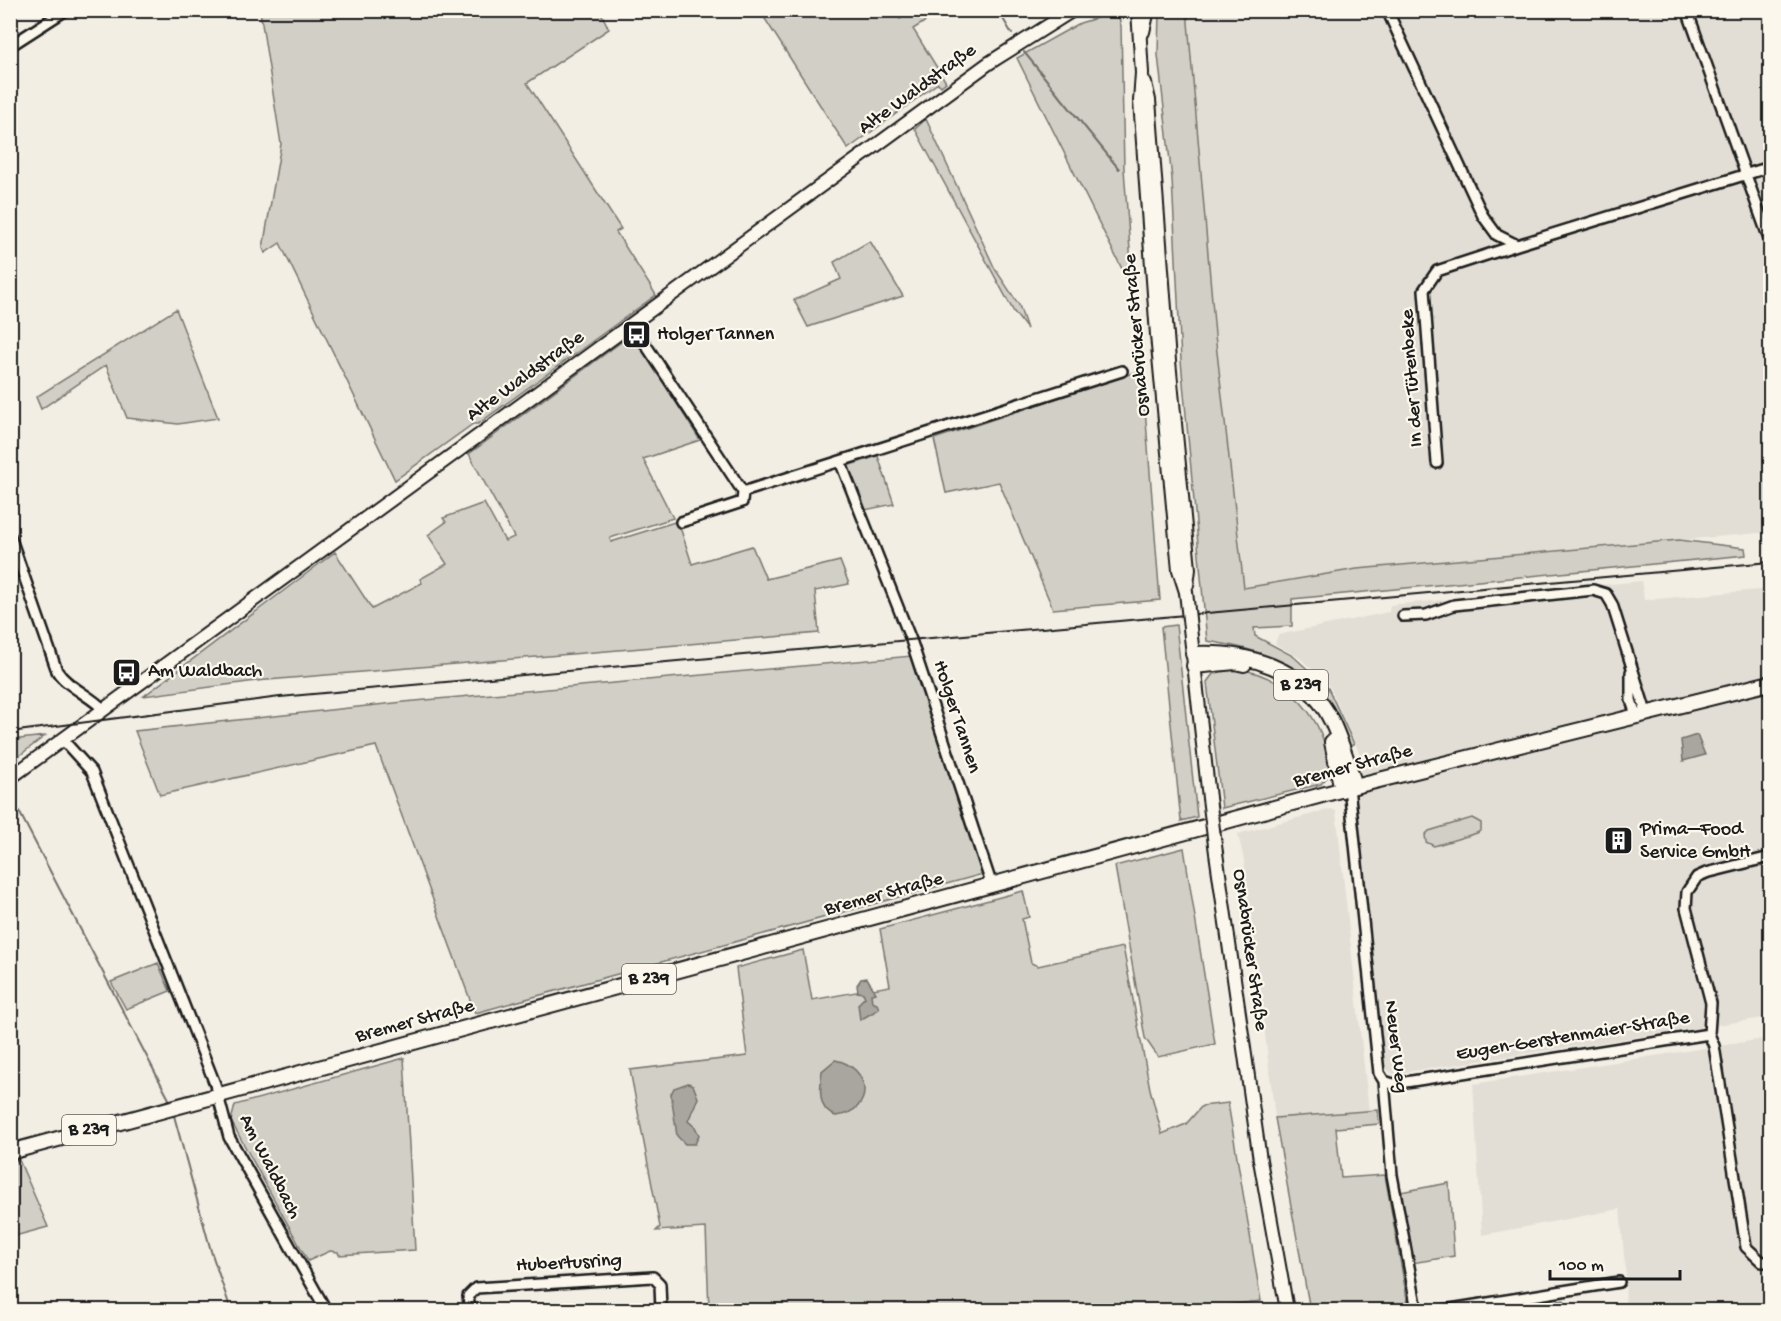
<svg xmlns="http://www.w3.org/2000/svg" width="1781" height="1321" font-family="'Gochi Hand',sans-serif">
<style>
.built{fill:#e2ded5}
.green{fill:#d2cfc6;stroke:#777671;stroke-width:1.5}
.water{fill:#a9a6a0;stroke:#716f6b;stroke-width:1.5}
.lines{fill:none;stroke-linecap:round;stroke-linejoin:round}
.stream{stroke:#716f6b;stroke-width:2}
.street-casing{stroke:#1c1c1c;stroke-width:14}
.secondary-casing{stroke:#1c1c1c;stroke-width:16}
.primary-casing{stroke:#1c1c1c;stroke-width:18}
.street{stroke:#fbf7ec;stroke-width:9}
.secondary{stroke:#fbf7ec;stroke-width:12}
.primary{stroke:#fbf7ec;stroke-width:14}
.rail{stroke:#1c1c1c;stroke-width:2}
.secondary-bridge-casing{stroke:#1c1c1c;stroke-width:16;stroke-linecap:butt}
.secondary-bridge{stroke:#fbf7ec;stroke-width:12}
.labels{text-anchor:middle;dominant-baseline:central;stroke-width:4.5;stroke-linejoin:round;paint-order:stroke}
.shield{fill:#fbf7ec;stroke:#5f5e5a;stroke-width:1.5}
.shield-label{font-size:18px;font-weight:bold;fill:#1c1c1c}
.street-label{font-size:20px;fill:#1c1c1c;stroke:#fbf7ec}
.poi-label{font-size:20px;fill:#1c1c1c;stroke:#fbf7ec;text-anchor:start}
</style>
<rect width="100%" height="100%" fill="#f2eee4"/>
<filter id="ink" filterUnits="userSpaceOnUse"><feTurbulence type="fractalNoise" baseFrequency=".0167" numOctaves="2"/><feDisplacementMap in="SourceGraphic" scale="12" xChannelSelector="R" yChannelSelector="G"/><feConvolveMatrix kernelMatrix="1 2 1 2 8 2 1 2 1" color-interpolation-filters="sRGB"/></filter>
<g filter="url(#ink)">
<path class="built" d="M1187 11H1770V532L1357 569 1244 588 1215 335Z
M1642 581 1644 600 1770 589V1017L1393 1074 1385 1068 1357 811 1362 759 1330 687 1300 658 1275 644 1278 635 1389 612 1390 605Z
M1331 809 1336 811 1369 1111 1275 1118 1244 860 1238 834Z
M1770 1038V1310H1625L1626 1278 1620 1209 1482 1235 1473 1084Z"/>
<path class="green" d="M260 11H600L609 29 527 83 621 229 616 232 656 295 478 424H473L395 480 280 243 265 253 263 248 281 144Z
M760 11H894L900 19 913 11H942L913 29 946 82 941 86 938 83 848 149Z
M1159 11H1187L1215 335 1244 588 1357 569 1679 540 1745 548 1746 555 1292 599V626L1254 628 1255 636 1293 656 1328 688 1354 744 1349 747C1342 732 1337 714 1327 701 1299 660 1252 648 1207 641L1181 361 1172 179 1158 55Z
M1110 14 1119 18 1121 26 1124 169 1133 291 1017 58 1080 23Z
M926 119 995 269 1019 305 1027 329 1014 312 915 129Z
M870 241 903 296 808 327 794 300 841 279 834 262Z
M176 309 218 418 178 424 127 418 106 365 41 409 36 397Z
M628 337 635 338 700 440 643 459 673 518 610 538 611 542 678 521 692 564 752 546 766 579 840 561 849 584 815 591 819 633 256 681 144 696 335 552 372 609 422 583 420 579 447 564 428 535 446 522 443 518 484 503 505 541 514 537 469 454Z
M1142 370 1160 600 1053 609 999 482 946 493 934 439Z
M878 456 894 504 865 510 847 466Z
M1176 625 1197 817 1181 821 1161 627Z
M912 656 983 874 475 1013 376 746 160 795 135 731 404 702Z
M1233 668C1289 675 1327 719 1330 774L1321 784 1222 808 1207 682 1213 674Z
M45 736 11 762V740Z
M1472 818 1481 823V830L1477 833 1434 846 1426 842 1425 835 1429 831Z
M1184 848 1215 1044 1158 1057 1145 1038 1115 866Z
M1023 891 1029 917 1022 919 1031 963 1038 966 1123 947 1150 1089 1162 1134 1186 1124 1202 1106 1228 1103 1261 1301 1229 1305V1310H709L706 1228 656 1231 660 1227 630 1070 747 1056 736 968 803 950 812 1000 890 986 880 929Z
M158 963 170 991 126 1009 111 982Z
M404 1058 415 1250 339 1255 338 1252 330 1251 308 1261 231 1121 235 1105Z
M1378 1110 1379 1124 1336 1128 1341 1178 1385 1175 1409 1310H1310L1275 1118Z
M19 1160 48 1227 11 1237V1162Z
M1449 1183 1454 1256 1412 1263 1400 1192Z
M1564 1300 1565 1310H1495Z"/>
<path class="water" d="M1697 735 1705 755 1683 761 1681 740Z
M867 978 876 993 871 994 872 1002 877 1004 879 1009 860 1020 858 1004 865 997 863 993 858 992 857 985 861 979Z
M835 1060C870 1066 877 1111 836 1116 817 1111 820 1087 822 1071Z
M688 1083 693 1085 698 1098 688 1121 695 1127 699 1135 695 1144H685L677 1136 671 1094 674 1088Z"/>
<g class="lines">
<path class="stream" d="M998 10 1012 34
M1024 52 1119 169
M11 796 171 1103
M173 1112 211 1251 231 1310"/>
<defs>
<path id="street" d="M1387 10 1483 216 1497 235 1517 245 1770 167
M1687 10 1770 242
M10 46 66 10
M632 324 743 492
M840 461 911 640 992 886
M1437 463 1424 290 1437 271 1517 245
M681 522 742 502 743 492 1122 371
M10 536 57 671C67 687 90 695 104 710
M1403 616 1426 615 1454 605 1593 590 1606 594 1612 604 1646 712
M1631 672V700L1636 715
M63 740 92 772 215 1084 229 1137 326 1310
M1349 787 1379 1073 1384 1081 1392 1175 1417 1310
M1709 1034 1714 1046 1746 1247 1762 1262H1770
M1709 1034 1711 1003 1686 908 1687 892 1697 877 1706 873 1770 857
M1384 1081 1393 1084 1709 1034
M470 1310 468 1296 476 1288 653 1277 660 1284 661 1310
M1444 1310 1619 1282"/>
<path id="secondary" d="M1138 10 1142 73 1140 101 1157 335 1179 570 1186 592
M1143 32 1148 10
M1145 83 1149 100 1169 361 1189 569 1187 585
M1191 637 1209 798
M10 778 989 63 1073 10
M1216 853 1260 1160 1287 1310"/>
<path id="primary" d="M1193 654C1245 651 1306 668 1331 720 1341 740 1348 764 1355 786
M1194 666 1235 662 1244 664
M1332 742 1342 790
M10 1152 1355 786 1770 683"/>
</defs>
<use href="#street" class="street-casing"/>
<use href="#secondary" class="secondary-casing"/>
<use href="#primary" class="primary-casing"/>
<use href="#street" class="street"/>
<use href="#secondary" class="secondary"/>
<use href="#primary" class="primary"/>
<path class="rail" d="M10 732 280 697 1770 562"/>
<defs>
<path id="secondary-bridge" d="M1186 592 1191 637
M1209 798 1216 853"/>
</defs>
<use href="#secondary-bridge" class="secondary-bridge-casing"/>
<use href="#secondary-bridge" class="secondary-bridge"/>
</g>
</g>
<defs>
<symbol id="bus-square" viewBox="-11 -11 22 22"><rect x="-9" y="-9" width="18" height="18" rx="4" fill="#1c1c1c" stroke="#fbf7ec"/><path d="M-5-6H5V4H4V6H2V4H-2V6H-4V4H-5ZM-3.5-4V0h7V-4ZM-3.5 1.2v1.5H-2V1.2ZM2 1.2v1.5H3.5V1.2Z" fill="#fff"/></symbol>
<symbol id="building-square" viewBox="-11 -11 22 22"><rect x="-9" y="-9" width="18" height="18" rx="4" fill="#1c1c1c" stroke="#fbf7ec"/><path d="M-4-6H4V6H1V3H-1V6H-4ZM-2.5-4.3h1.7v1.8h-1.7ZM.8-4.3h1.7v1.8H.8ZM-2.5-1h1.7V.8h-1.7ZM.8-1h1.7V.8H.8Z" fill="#fff"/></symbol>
</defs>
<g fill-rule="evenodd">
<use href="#bus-square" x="620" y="318" width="33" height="33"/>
<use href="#bus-square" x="110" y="656" width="33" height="33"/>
<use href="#building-square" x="1602" y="824" width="33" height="33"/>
</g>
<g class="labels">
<g class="shield">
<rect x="1274" y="670" width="54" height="30" rx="4.5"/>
<rect x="622" y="964" width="54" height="30" rx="4.5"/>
<rect x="62" y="1115" width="54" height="30" rx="4.5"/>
</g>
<g class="shield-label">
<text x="1301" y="685">B 239</text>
<text x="649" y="979">B 239</text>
<text x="89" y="1130">B 239</text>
</g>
<g class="street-label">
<text transform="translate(918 90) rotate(-36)">Alte Waldstraße</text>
<text transform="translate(1138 335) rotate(-95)">Osnabrücker Straße</text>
<text transform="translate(526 377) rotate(-36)">Alte Waldstraße</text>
<text transform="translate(1413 378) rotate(-94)">In der Tütenbeke</text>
<text transform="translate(956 717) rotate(72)">Holger Tannen</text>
<text transform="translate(1353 767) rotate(-15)">Bremer Straße</text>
<text transform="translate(884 895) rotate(-15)">Bremer Straße</text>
<text transform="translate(1249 950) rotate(82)">Osnabrücker Straße</text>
<text transform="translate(415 1022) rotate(-15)">Bremer Straße</text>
<text transform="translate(1573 1037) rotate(-9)">Eugen-Gerstenmaier-Straße</text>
<text transform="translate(1395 1047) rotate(83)">Neuer Weg</text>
<text transform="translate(269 1167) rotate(63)">Am Waldbach</text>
<text transform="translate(569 1264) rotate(-3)">Hubertusring</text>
</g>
<g class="poi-label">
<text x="657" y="335">Holger Tannen</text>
<text x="148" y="672">Am Waldbach</text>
<text x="1640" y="830">Prima–Food<tspan x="1640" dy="23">Service GmbH</tspan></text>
</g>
</g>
<rect width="1781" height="1321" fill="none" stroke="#fbf7ec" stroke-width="36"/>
<rect x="18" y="18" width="1745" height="1285" fill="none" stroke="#1c1c1c" stroke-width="2" filter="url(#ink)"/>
<path d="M1550 1270v9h130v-9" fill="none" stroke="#1c1c1c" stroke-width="3"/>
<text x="1559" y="1270" font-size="18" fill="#1c1c1c" stroke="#fbf7ec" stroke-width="4.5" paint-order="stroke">100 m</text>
</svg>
